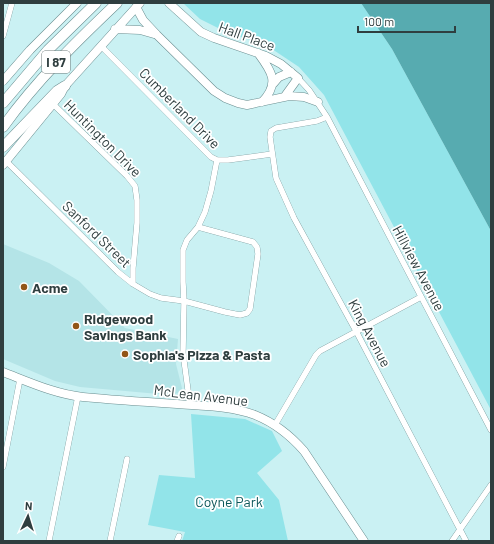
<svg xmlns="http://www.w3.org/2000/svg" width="494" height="544" font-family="Barlow,sans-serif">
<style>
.built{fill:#b4e4e7}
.green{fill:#92e4e9}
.water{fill:#57abb0}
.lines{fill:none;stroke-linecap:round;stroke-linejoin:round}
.street-casing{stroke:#6a8e90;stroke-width:6}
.secondary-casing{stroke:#6a8e90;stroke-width:9}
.highway-casing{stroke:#6a8e90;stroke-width:11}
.street{stroke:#fff;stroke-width:5.5}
.secondary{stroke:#fff;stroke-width:8}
.highway{stroke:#fff;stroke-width:10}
.poi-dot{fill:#925517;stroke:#fff;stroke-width:1.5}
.labels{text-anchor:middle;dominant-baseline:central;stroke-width:3.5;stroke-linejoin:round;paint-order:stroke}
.shield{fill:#fff;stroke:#6d7879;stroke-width:1}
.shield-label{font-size:13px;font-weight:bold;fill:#2f3e3f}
.street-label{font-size:14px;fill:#2f3e3f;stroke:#fff}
.poi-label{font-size:14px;font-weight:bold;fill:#2f3e3f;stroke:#fff;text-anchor:start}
.park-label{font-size:14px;fill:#0d585b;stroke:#fff}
</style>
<rect width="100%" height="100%" fill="#caf1f3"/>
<path class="built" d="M3 244 49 263 79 281 125 328 178 339 176 364 183 392 170 395 80 387 55 381 3 359Z"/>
<path class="green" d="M183 3H361L392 49 491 231V410L324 95 299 67 269 47 224 31 200 19Z
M191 414 245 419 272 431 282 451 257 473 279 500 288 541H182L185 532 148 525 159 475 195 478Z"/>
<path class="water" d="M361 3H491V231L392 49Z"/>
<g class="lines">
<defs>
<path id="street" d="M3 36 12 3
M101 46 211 157 217 160
M298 78 309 90 327 117 491 430
M53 104 127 176 135 186 137 200V223L133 268V284
M327 117 317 121 276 128 271 131 270 137 276 178 294 218 356 331 466 541
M217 160H228L272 154
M6 161 118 272 133 284 150 294 161 298 184 301 225 312 240 315 247 313 250 309 258 254 257 247 253 242 198 227
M190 405 183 353 184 301 183 282V250L187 240 198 227 205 212 211 191 217 160
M275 425 316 355 320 351 421 297
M3 467 20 379
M49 541 78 396
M110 541 127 459
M177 541 179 536
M452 541 491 485"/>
<path id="secondary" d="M169 3 201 32 214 38 266 56 281 64 298 78 285 96
M136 7 143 20 157 35 214 91 225 98 238 103 247 105 289 96 304 97 318 102
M115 29 140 30 154 34
M258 53C272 72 280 83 262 102
M3 81 30 50 77 3
M273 84 279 77 291 72
M3 165 61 94 65 86 140 3
M3 372C29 382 55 394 83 397 115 400 146 402 177 404 203 406 231 406 255 415 275 423 290 435 304 451L364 541"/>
<path id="highway" d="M3 103 48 50 96 3
M3 127C36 81 76 42 117 3
M3 147 57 91 65 86"/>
</defs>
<use href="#street" class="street-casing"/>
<use href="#secondary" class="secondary-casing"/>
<use href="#highway" class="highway-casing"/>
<use href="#street" class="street"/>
<use href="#secondary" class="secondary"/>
<use href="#highway" class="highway"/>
</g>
<g class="poi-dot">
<circle cx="24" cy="287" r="4"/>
<circle cx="76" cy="326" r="4"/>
<circle cx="125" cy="354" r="4"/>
</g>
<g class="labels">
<rect class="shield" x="42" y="51" width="28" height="22" rx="3"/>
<g class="shield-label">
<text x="56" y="62">I 87</text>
</g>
<g class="street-label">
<text transform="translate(247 36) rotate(20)">Hall Place</text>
<text transform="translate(180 108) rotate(45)">Cumberland Drive</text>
<text transform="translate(103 138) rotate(45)">Huntington Drive</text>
<text transform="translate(97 234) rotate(44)">Sanford Street</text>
<text transform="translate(419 268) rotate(62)">Hillview Avenue</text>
<text transform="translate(370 333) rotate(62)">King Avenue</text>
<text transform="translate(201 395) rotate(7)">McLean Avenue</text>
</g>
<g class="poi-label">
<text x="32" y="287">Acme</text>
<text x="84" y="318">Ridgewood<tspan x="84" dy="16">Savings Bank</tspan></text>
<text x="133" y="354">Sophia's Pizza &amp; Pasta</text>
</g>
<g class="park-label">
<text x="229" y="501">Coyne Park</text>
</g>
</g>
<rect width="494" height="544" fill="none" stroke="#2f3e3f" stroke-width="8"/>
<g transform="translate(28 516) rotate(4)" stroke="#ffffff" stroke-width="3" paint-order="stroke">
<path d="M0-3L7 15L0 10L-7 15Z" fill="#2f3e3f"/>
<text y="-6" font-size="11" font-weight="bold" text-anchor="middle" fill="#2f3e3f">N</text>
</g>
<path d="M358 26v6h97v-6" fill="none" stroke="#2f3e3f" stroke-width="2"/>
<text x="364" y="26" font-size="12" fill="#2f3e3f" stroke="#ffffff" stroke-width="3" paint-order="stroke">100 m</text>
</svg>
